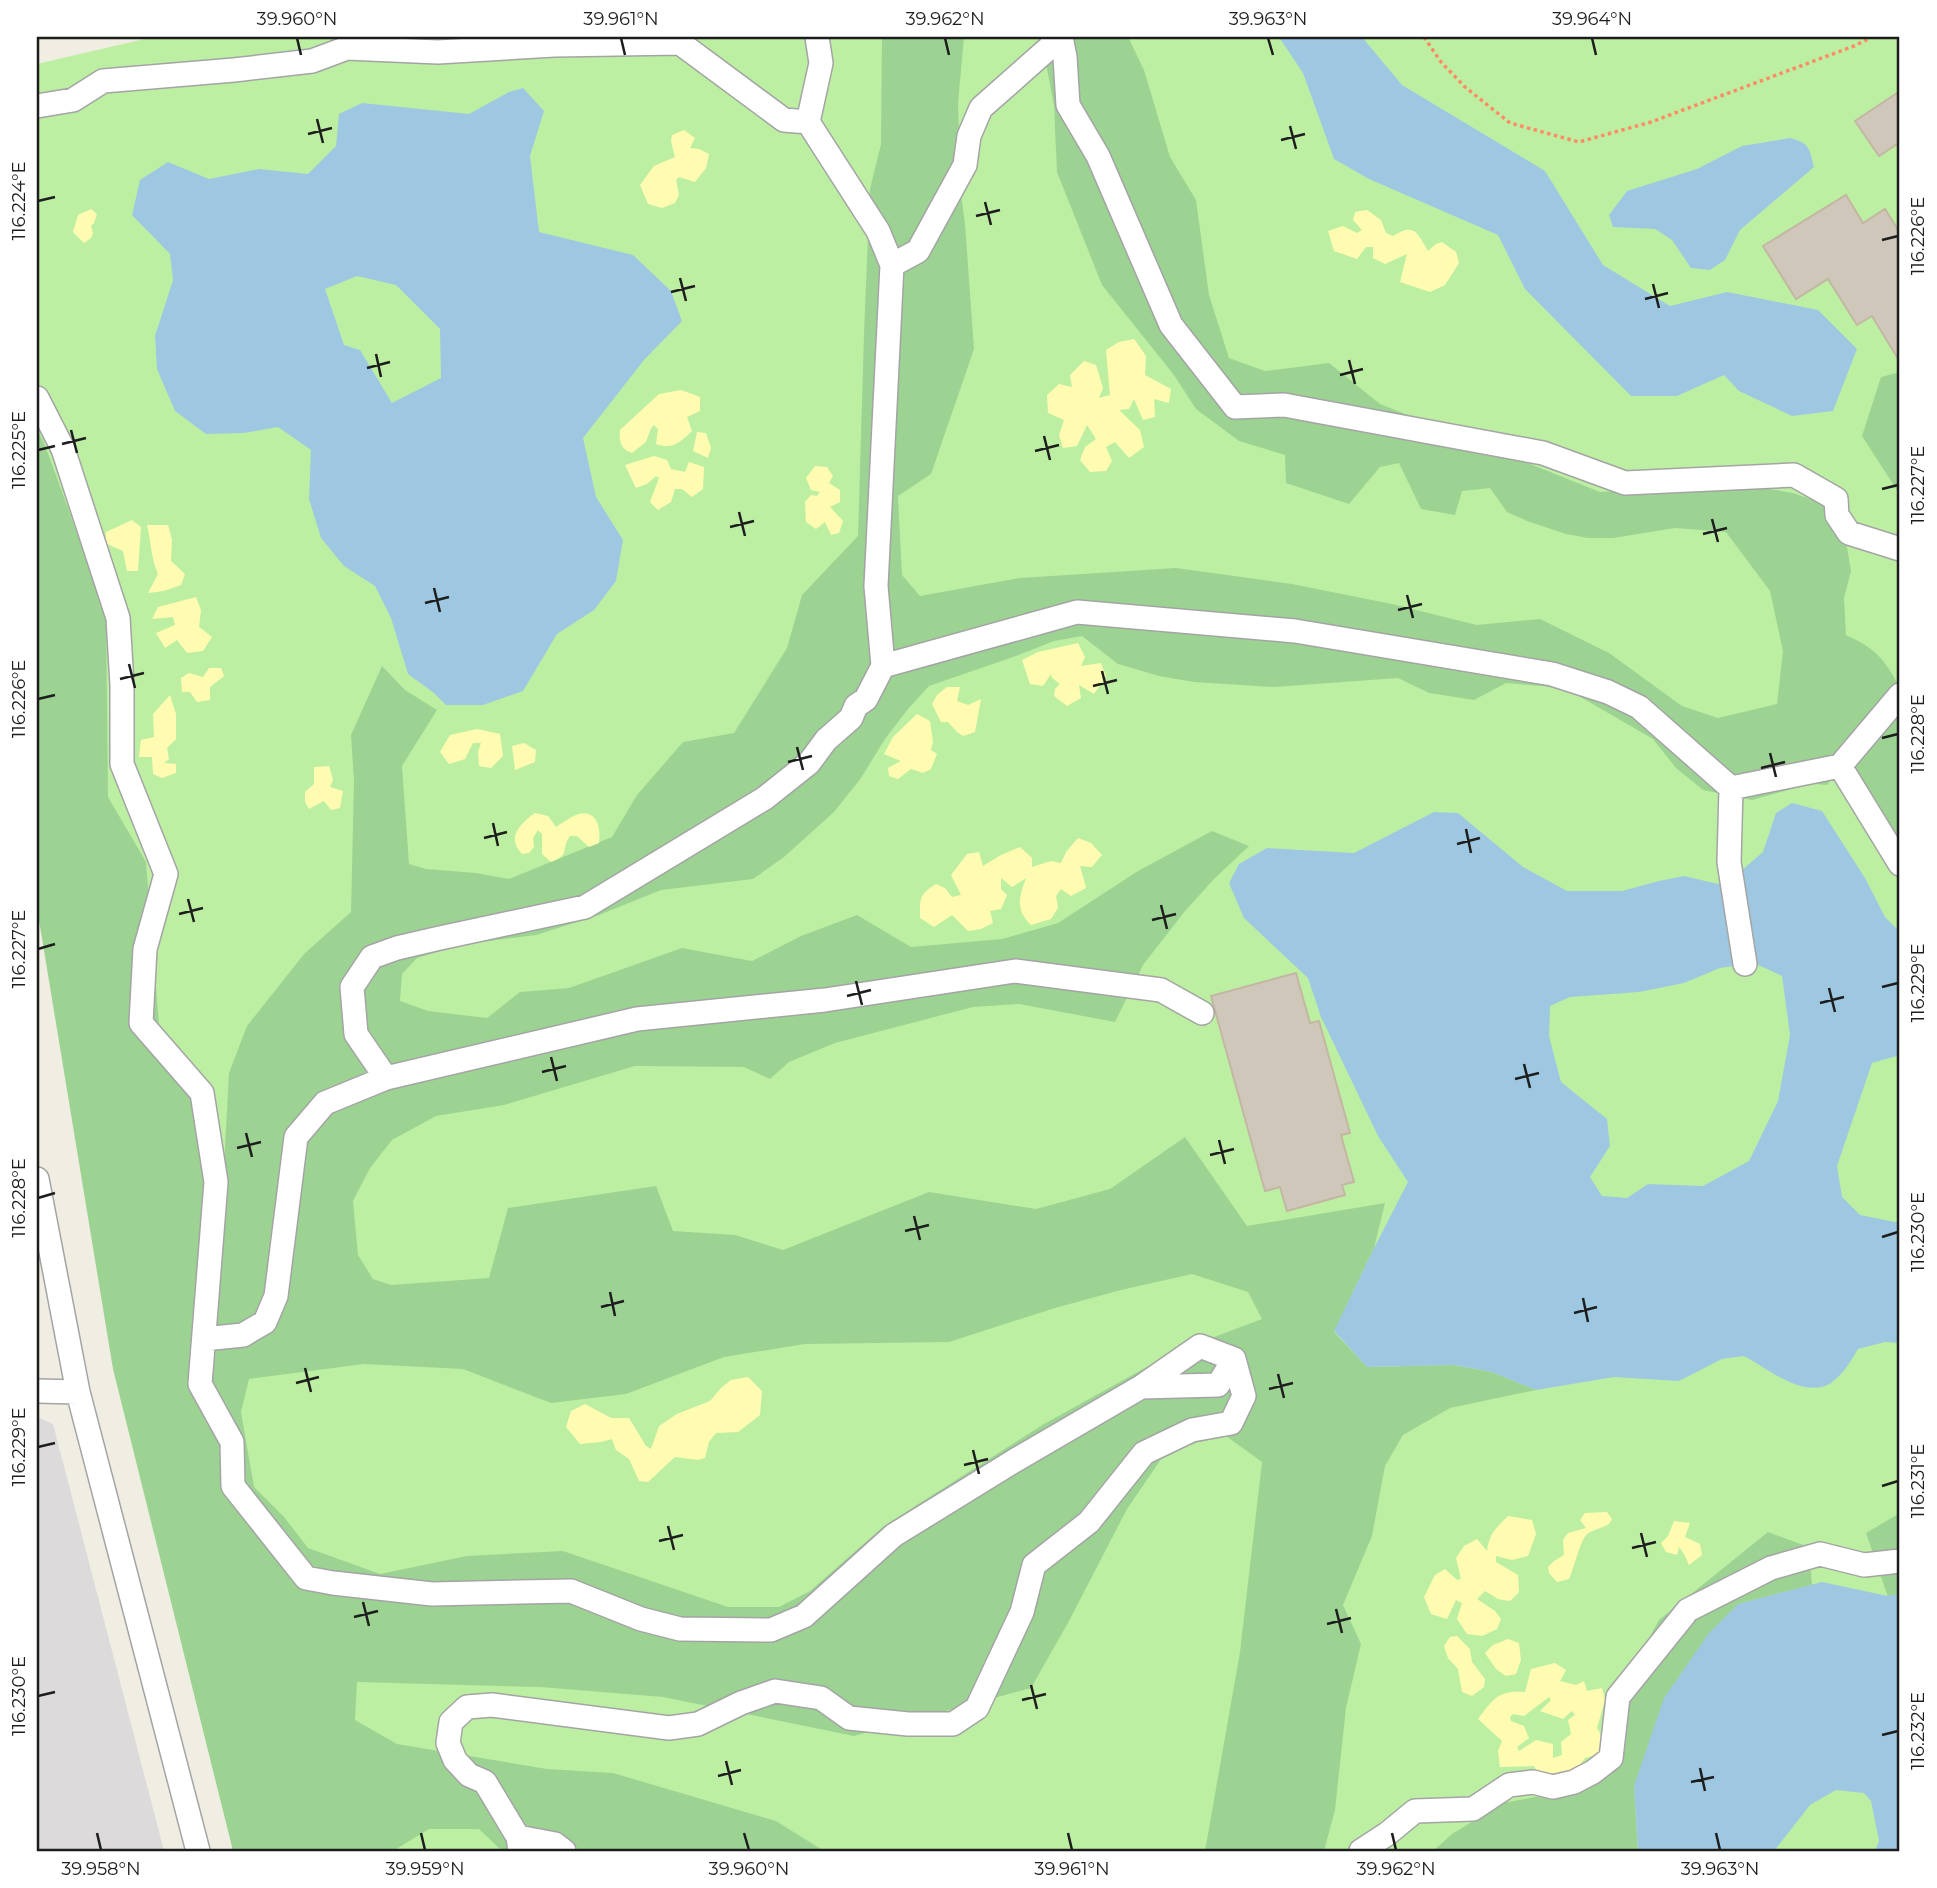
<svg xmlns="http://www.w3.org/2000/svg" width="1937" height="1888" font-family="Montserrat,sans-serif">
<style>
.residential{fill:#dcdada}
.grass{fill:#bdefa3}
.forest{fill:#9cd393;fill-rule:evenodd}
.sand{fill:#fffbb1;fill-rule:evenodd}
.water{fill:#9ec8e2;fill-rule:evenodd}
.building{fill:#d0c7bb;stroke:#c3b6a3;stroke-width:2}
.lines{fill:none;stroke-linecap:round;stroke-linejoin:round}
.minor-casing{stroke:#a4a4a4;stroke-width:26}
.path{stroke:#ff8c64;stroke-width:3.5;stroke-dasharray:3.5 3.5;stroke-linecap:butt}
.minor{stroke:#fff;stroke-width:23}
.ticks{fill:none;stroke:#1d1d1d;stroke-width:2.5}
.neatline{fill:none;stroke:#1d1d1d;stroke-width:2.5}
.ticks-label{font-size:18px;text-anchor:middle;fill:#1d1d1d}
</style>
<rect width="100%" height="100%" fill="#f0ede2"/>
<path class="residential" d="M37 1417 53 1424 164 1851H37Z"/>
<path class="grass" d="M153 37H1900V1851H236L37 908V64Z"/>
<path class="forest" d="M882 37H964L958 103 961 194 965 224 974 349 931 474 898 496 902 575 920 596 1020 578 1176 568 1292 584 1392 604 1477 625 1540 619 1609 653 1682 706 1718 718 1777 704 1783 651 1770 591 1726 532 1675 528 1613 538H1588L1566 534 1527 521 1507 512 1490 488 1462 491 1455 515 1421 509 1399 463 1380 467 1349 504 1286 483 1285 455 1239 441 1196 409 1174 375 1102 285 1057 172 1054 106 1041 37H1128L1144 70 1170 157 1196 200 1209 295 1229 358 1265 371 1329 363 1380 404 1600 492 1740 484 1793 493 1816 501 1826 507 1847 547 1851 571 1844 598 1846 635C1874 648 1883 657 1898 684L1827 785 1815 784 1792 789 1752 800 1703 790 1676 768 1653 739 1565 688 1506 683 1474 700 1429 693 1398 678 1274 687 1194 682 1159 676 1118 664 1082 636 1054 641 1016 656 929 686 908 709 885 739 861 778 834 812 784 857 753 879 661 890 599 915 536 935 465 944 417 958 402 974 400 1001 428 1011 487 1018 520 992 569 988 682 948 752 961 801 936 857 915 911 947 1002 939 1058 923 1138 871 1212 831 1249 846 1215 878 1185 911 1143 965 1115 1022 1019 1004 973 1007 835 1043 789 1062 770 1079 744 1067 635 1066 504 1105 436 1116 392 1140 370 1168 353 1201 358 1255 373 1279 391 1285 489 1278 508 1208 656 1186 673 1231 735 1235 783 1250 929 1192 1036 1209 1110 1189 1185 1137 1247 1226 1385 1203 1374 1248 1334 1332 1367 1367 1453 1365 1492 1372 1536 1390 1450 1408 1403 1435 1385 1466 1372 1536 1343 1605 1361 1644 1346 1708 1335 1810 1324 1851H1205L1240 1652 1262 1462 1226 1436 1168 1449 1127 1509 1069 1621 1031 1688 854 1736 663 1697 540 1687 357 1682 355 1720 397 1744 547 1769 613 1773 776 1821 824 1851H502L479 1829H429L393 1851H233L113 1369 37 908V429L44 443 57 478 106 613 108 797 146 862 159 1025 207 1084 224 1166 229 1073 247 1026 304 954 351 912 354 781 351 735 382 666 405 690 437 710 402 766 409 864 426 869 476 873 509 879 612 837 637 795 683 742 734 733 787 648 802 595 858 536 864 334 870 189 881 144ZM1192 1274 1248 1292 1262 1319 1174 1352 1044 1424 884 1526 810 1591 779 1607H728L563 1551 467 1556 380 1574 308 1548 284 1517 254 1487 241 1412 249 1379 364 1364 463 1369 551 1403 626 1394 724 1357 805 1344 949 1342 1055 1308 1121 1290Z
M1900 372V495L1862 436 1881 377Z
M1900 715V847L1852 765Z
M1900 1513V1594L1888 1597 1866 1533Z
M1768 1532 1809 1547 1812 1585 1738 1604 1634 1786 1638 1851H1433L1452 1834 1503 1803 1577 1789 1614 1770 1624 1684 1659 1620Z"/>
<path class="sand" d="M684 130 695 138 690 148 699 149 709 154 706 168 695 182 679 177 676 180 679 195 675 203 662 208 648 204 640 185 654 166 675 157 671 141 672 135Z
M91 209 97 214 94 223 91 226 93 233 91 238 84 243 73 232 78 215Z
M1367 210 1381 220 1386 233 1393 236C1416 222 1417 234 1428 251L1436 244 1442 242 1456 252 1459 263 1445 285 1430 292 1400 282 1407 254 1385 264 1373 258V247H1366L1357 259 1334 251 1328 231 1343 226 1357 233 1362 230 1353 220 1355 212Z
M1134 339 1146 356 1145 375 1171 389 1169 403 1154 399 1155 417 1143 420 1134 399 1129 409 1119 410 1140 430 1144 447 1129 458 1115 442 1106 447 1112 461 1106 471 1090 472 1080 460 1085 447 1096 439 1087 425 1077 446 1063 448 1059 435 1064 420 1048 413 1047 395 1059 384 1072 387 1070 375 1084 361 1096 365 1103 388 1099 398 1110 395 1106 350 1119 342Z
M681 390 700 397V411L687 417 692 431C680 442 673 450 656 444L658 429 654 425 651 428 646 442 632 453C620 449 619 441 620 430L659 394Z
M697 432 706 433 711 448 708 458 693 451Z
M654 456 667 460 671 469 685 472 689 462 704 467 703 489 692 497 682 489H675L671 502 658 510 650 502 659 478 656 476 647 484 636 488 625 465Z
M815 466 827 467 833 476 829 483 840 490V502L830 507 843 521 839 533 831 535 825 522 816 529 806 522 805 502 811 495 817 496 820 492 811 490 806 478Z
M132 520 141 527 138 571H127L123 551 105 543 106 532Z
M147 525H168L172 540 171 561 185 574 181 585 164 591 148 593 158 574C151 558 151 542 147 525Z
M196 597 201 610 199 627 212 637 203 651 187 653 177 640 165 648 156 633 175 625 173 617 152 619 158 607Z
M1078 643 1085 657 1081 666 1101 663 1106 676 1094 694 1079 685 1081 698 1067 706 1054 696 1055 689 1060 684 1052 678 1051 674 1043 686 1030 684 1022 660 1038 652Z
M209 668H221L224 676 210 687V700L197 702 190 692H182L181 678 189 673 203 677Z
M947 687H960L957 701 968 705 981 699 975 732 963 736 957 732 948 722H941L932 704 937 695Z
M170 695 176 714V739L167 748 169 759 164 763 176 764V773L162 778 153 774 152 757H139L141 740 154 737 153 714Z
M917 714 930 721 933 742 931 750 937 754 931 769 923 773 911 769 898 779 889 776 888 768 901 761 884 754 893 737Z
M477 729 500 734 503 756 491 768 479 766 478 752 481 743H473L465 759 449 764 440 752 450 735Z
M524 743 536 750 535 762 515 770 512 746Z
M329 766 333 780 330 787 343 791 340 808 331 810 324 801 309 809 305 802V792L314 784V767Z
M535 813 548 816 556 827C562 823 569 818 576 815 597 808 601 827 599 843L589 847 577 836H570C560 851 571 854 551 862L542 854V834L538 830 533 838 534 847 529 853 522 854C506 837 520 824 535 813Z
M1078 838 1091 843 1102 855 1092 867 1080 866 1086 888 1071 896 1061 889 1056 896 1058 908 1051 919 1031 925C1015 909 1019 897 1026 878L1012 887 1001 878V889L1007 895 1001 909 990 911 993 923 981 929 968 931 952 915 934 927 920 918C920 899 919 894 936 884L945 888 952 897 961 895 951 875 967 854 979 852 983 866 999 856 1020 847 1032 858V867L1051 861 1061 863 1066 852Z
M748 1377 762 1391 760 1415 738 1432 716 1433 709 1442 705 1458 698 1460 675 1457 648 1482 639 1481 629 1459 616 1450 612 1439 601 1442 580 1444 566 1427 571 1411 585 1404 611 1418H629L646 1446 651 1449 659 1426 677 1414 710 1401 721 1388 731 1380Z
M1607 1512 1612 1519 1609 1524C1603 1528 1592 1530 1587 1534 1580 1541 1574 1568 1569 1579L1557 1582 1549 1573 1548 1567 1554 1561 1564 1555 1563 1540 1568 1533 1586 1528 1580 1520 1585 1513Z
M1508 1516 1532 1520 1536 1534 1528 1556 1512 1560 1496 1556V1562L1518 1575 1519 1592 1510 1601 1498 1599 1485 1591 1477 1599 1495 1611 1501 1619 1497 1629 1482 1636 1467 1634 1457 1619 1462 1603 1456 1600 1447 1619 1431 1614 1424 1597 1435 1575 1445 1569 1457 1580 1461 1579 1456 1558 1464 1546 1477 1539 1487 1551C1489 1534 1496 1528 1508 1516Z
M1674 1521 1690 1523 1685 1537 1700 1544 1702 1555 1689 1565 1684 1554 1679 1547 1677 1555 1666 1552 1661 1543 1668 1536Z
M1457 1636 1470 1649 1472 1662 1485 1679 1484 1687 1472 1696 1462 1692 1458 1669 1448 1658 1444 1646 1450 1637Z
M1508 1639 1519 1643 1521 1660 1516 1674 1506 1676 1496 1669 1485 1653 1493 1645Z
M1555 1663 1566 1670 1560 1681 1576 1685 1584 1681 1587 1691 1602 1688 1605 1700 1597 1728 1605 1743 1603 1753 1585 1758 1573 1775 1542 1781 1534 1766 1500 1767 1498 1751 1502 1741 1478 1719C1493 1699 1498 1690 1525 1692L1531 1669ZM1549 1697 1551 1700 1540 1711 1563 1719 1572 1711 1575 1715 1568 1720 1571 1734 1561 1742 1562 1755 1553 1758V1744L1536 1740 1519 1751 1517 1747 1529 1738 1524 1726 1511 1721 1510 1717 1513 1714 1524 1716Z"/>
<path class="water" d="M1279 37H1362L1402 85 1545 171 1603 265 1670 306 1727 292 1818 310 1857 349 1833 411 1792 416 1739 391 1724 375 1677 396H1631L1525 289 1498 235 1369 179 1334 159 1303 73Z
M523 88 544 111 530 156 539 232 633 255 671 291 682 321 644 360 583 438 596 497 623 540 616 581 594 610 557 634 523 691 483 705H446L434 693 408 674 391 618 375 586 344 566 321 538 309 499 311 450 278 427 244 433 206 434 175 411 157 369 155 336 173 280 170 254 132 215 140 180 168 162 209 179 259 169 308 174 336 146 339 114 362 103 469 114 509 92ZM357 276 396 285 440 329 441 378 392 403 360 350 344 345 325 289Z
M1790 138C1810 143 1809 148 1814 167L1740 230 1725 260 1710 270 1691 268 1672 240 1655 229 1613 227 1609 215 1627 191 1697 169 1742 146Z
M1792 803 1822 811 1865 878 1885 917 1900 932V1055L1872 1063 1837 1166 1842 1197 1860 1215 1900 1223V1343L1885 1342 1858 1349C1851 1361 1839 1381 1825 1386 1798 1395 1767 1368 1744 1356L1722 1359 1679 1381 1614 1377 1536 1390 1492 1372 1454 1365 1367 1367 1334 1331 1374 1248 1408 1182 1378 1136 1321 1017 1308 978 1244 918 1229 883 1239 864 1267 848 1354 853 1434 812 1458 813 1523 867 1567 891H1622L1659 881 1684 876 1718 884 1741 871 1763 852 1776 813ZM1754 963 1782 976 1790 1035 1778 1101 1749 1161 1703 1186 1648 1184 1627 1198 1602 1196 1590 1177 1610 1146 1607 1119 1561 1082 1549 1036 1550 1006 1570 997 1639 992 1684 983 1720 968Z
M1822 1582 1888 1596 1900 1594V1851H1875L1879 1841 1871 1801 1864 1793 1836 1790 1810 1805 1774 1851H1638L1634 1786 1664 1698 1709 1633 1738 1604Z"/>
<path class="building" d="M1900 91V142L1879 156 1855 121Z
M1846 195 1863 223 1885 209 1900 233V362L1872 316 1857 325 1828 279 1796 299 1763 246Z
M1296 973 1310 1023 1319 1021 1350 1133 1341 1135 1354 1182 1342 1185 1345 1195 1287 1211 1280 1187 1265 1191 1211 996Z"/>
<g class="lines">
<defs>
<path id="minor" d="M1061 37 1065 57 1068 105 1098 156 1171 325 1235 407 1284 405 1543 453 1625 483 1794 475 1836 499 1837 515 1849 533 1900 549
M37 106 73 100 103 81 234 70 312 61 347 48 438 52 554 45 680 43 784 120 808 122 878 231 892 265 876 586 883 666 866 699 856 706 851 718 826 740 809 763 765 798 585 907 440 938 397 948 372 957 352 987 356 1034 386 1078
M808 122 821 63 817 37
M892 265 918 251 965 165 969 136 981 108 1050 47 1055 37
M37 398 63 449 118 618 122 685V764L166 874 145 949 141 1023 202 1093 216 1182 200 1384 232 1442 233 1486 306 1578 333 1583 432 1594 571 1591 641 1619 680 1629 771 1630 804 1616 894 1535 1014 1461 1141 1387 1200 1346 1234 1359 1218 1385 1141 1387
M883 666 1077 612 1295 631 1552 674 1608 692 1639 707 1731 788 1840 766 1900 695
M1840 766 1900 864
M1731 788 1729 862 1745 964
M37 1179 78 1392 198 1851
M204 1339 243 1335 265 1322 276 1296 296 1137 325 1103 386 1078 637 1019 825 1000 1015 971 1161 990 1202 1013
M37 1391 78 1392
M518 1837 555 1844 564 1851
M520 1851 518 1837 485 1782 469 1775 455 1760 448 1743 451 1722 467 1707 492 1705 669 1728 698 1724 741 1703 775 1691 821 1698 849 1718 908 1724H953L977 1708 1022 1612 1034 1565 1089 1522 1144 1453 1192 1430 1231 1423 1244 1396 1234 1359
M1361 1851 1387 1834 1415 1811 1473 1809 1509 1785 1533 1782 1553 1787 1574 1782 1593 1772 1611 1758 1618 1697 1688 1610 1771 1568 1820 1554 1864 1565 1900 1561"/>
</defs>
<use href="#minor" class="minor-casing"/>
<path class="path" d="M1424 37 1441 62 1465 87 1510 123 1579 142 1651 122 1854 46 1872 37"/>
<use href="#minor" class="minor"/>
</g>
<path class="ticks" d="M297 38 301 55M621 38 625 55M945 38 949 55M1268 38 1273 55M1592 38 1596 55M317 119 323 143M1290 126 1296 149M308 134 332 128M1281 140 1305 134M38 201 55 197M985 202 991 225M976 216 1000 210M1882 240 1898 236M680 278 686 301M1653 284 1659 308M671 292 695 286M1645 299 1668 293M376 354 381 377M1349 360 1355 384M367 368 390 362M1340 375 1363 369M71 430 77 453M1044 436 1050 460M62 444 86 438M38 450 55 446M1035 451 1059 445M1882 489 1898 485M739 512 745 536M1712 519 1718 542M730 527 754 521M1703 534 1727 528M434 588 440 612M1407 595 1413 618M425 603 449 597M1398 610 1422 604M129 664 135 688M1102 671 1108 694M120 679 144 673M1093 686 1117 680M38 699 55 695M1882 738 1898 734M797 747 803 770M1770 753 1776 777M788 762 812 756M1761 768 1785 762M493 823 498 846M1466 829 1471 853M484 838 507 832M1457 844 1480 838M188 899 194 922M1161 905 1167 929M179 914 203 908M1152 920 1176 914M38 949 55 944M856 981 862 1005M1882 987 1898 983M1829 988 1835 1012M847 996 871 990M1820 1003 1844 997M551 1057 557 1081M1524 1064 1530 1088M542 1072 566 1066M1515 1079 1539 1073M246 1133 252 1157M1219 1140 1225 1164M237 1148 261 1142M1210 1155 1234 1149M38 1198 55 1193M914 1216 920 1240M905 1231 929 1225M1882 1237 1898 1232M610 1292 615 1316M1583 1298 1588 1322M601 1307 624 1301M1574 1313 1597 1307M305 1368 311 1392M1278 1374 1284 1398M296 1383 319 1377M1269 1389 1293 1383M38 1447 55 1443M973 1450 979 1474M964 1465 988 1459M1882 1486 1898 1481M668 1526 674 1550M1641 1533 1647 1557M659 1541 683 1535M1632 1548 1656 1542M363 1602 369 1626M1336 1609 1342 1633M354 1617 378 1611M1327 1624 1351 1618M1031 1685 1037 1709M38 1696 55 1692M1022 1700 1046 1694M1882 1735 1898 1731M726 1761 732 1785M1700 1768 1705 1791M718 1776 741 1770M1691 1782 1714 1777M97 1833 101 1850M421 1833 425 1850M744 1833 749 1850M1068 1833 1072 1850M1392 1833 1396 1850M1716 1833 1720 1850"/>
<rect width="1937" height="1888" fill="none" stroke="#ffffff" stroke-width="77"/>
<rect x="38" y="38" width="1860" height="1812" class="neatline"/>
<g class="ticks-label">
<text x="297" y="25">39.960°N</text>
<text x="621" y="25">39.961°N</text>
<text x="945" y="25">39.962°N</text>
<text x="1268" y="25">39.963°N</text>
<text x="1592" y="25">39.964°N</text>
<text transform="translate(19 201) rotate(-90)" y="6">116.224°E</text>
<text transform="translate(1918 236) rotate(-90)" y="6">116.226°E</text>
<text transform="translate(19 450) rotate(-90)" y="6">116.225°E</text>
<text transform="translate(1918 485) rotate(-90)" y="6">116.227°E</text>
<text transform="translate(19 699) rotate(-90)" y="6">116.226°E</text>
<text transform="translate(1918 734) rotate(-90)" y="6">116.228°E</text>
<text transform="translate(19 949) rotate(-90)" y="6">116.227°E</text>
<text transform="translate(1918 983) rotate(-90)" y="6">116.229°E</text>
<text transform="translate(19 1198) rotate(-90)" y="6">116.228°E</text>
<text transform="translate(1918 1232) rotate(-90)" y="6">116.230°E</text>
<text transform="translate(19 1447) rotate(-90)" y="6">116.229°E</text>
<text transform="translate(1918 1481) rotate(-90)" y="6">116.231°E</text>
<text transform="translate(19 1696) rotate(-90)" y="6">116.230°E</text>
<text transform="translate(1918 1731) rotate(-90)" y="6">116.232°E</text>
<text x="101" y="1875">39.958°N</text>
<text x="425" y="1875">39.959°N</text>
<text x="749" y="1875">39.960°N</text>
<text x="1072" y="1875">39.961°N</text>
<text x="1396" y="1875">39.962°N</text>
<text x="1720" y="1875">39.963°N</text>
</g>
</svg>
